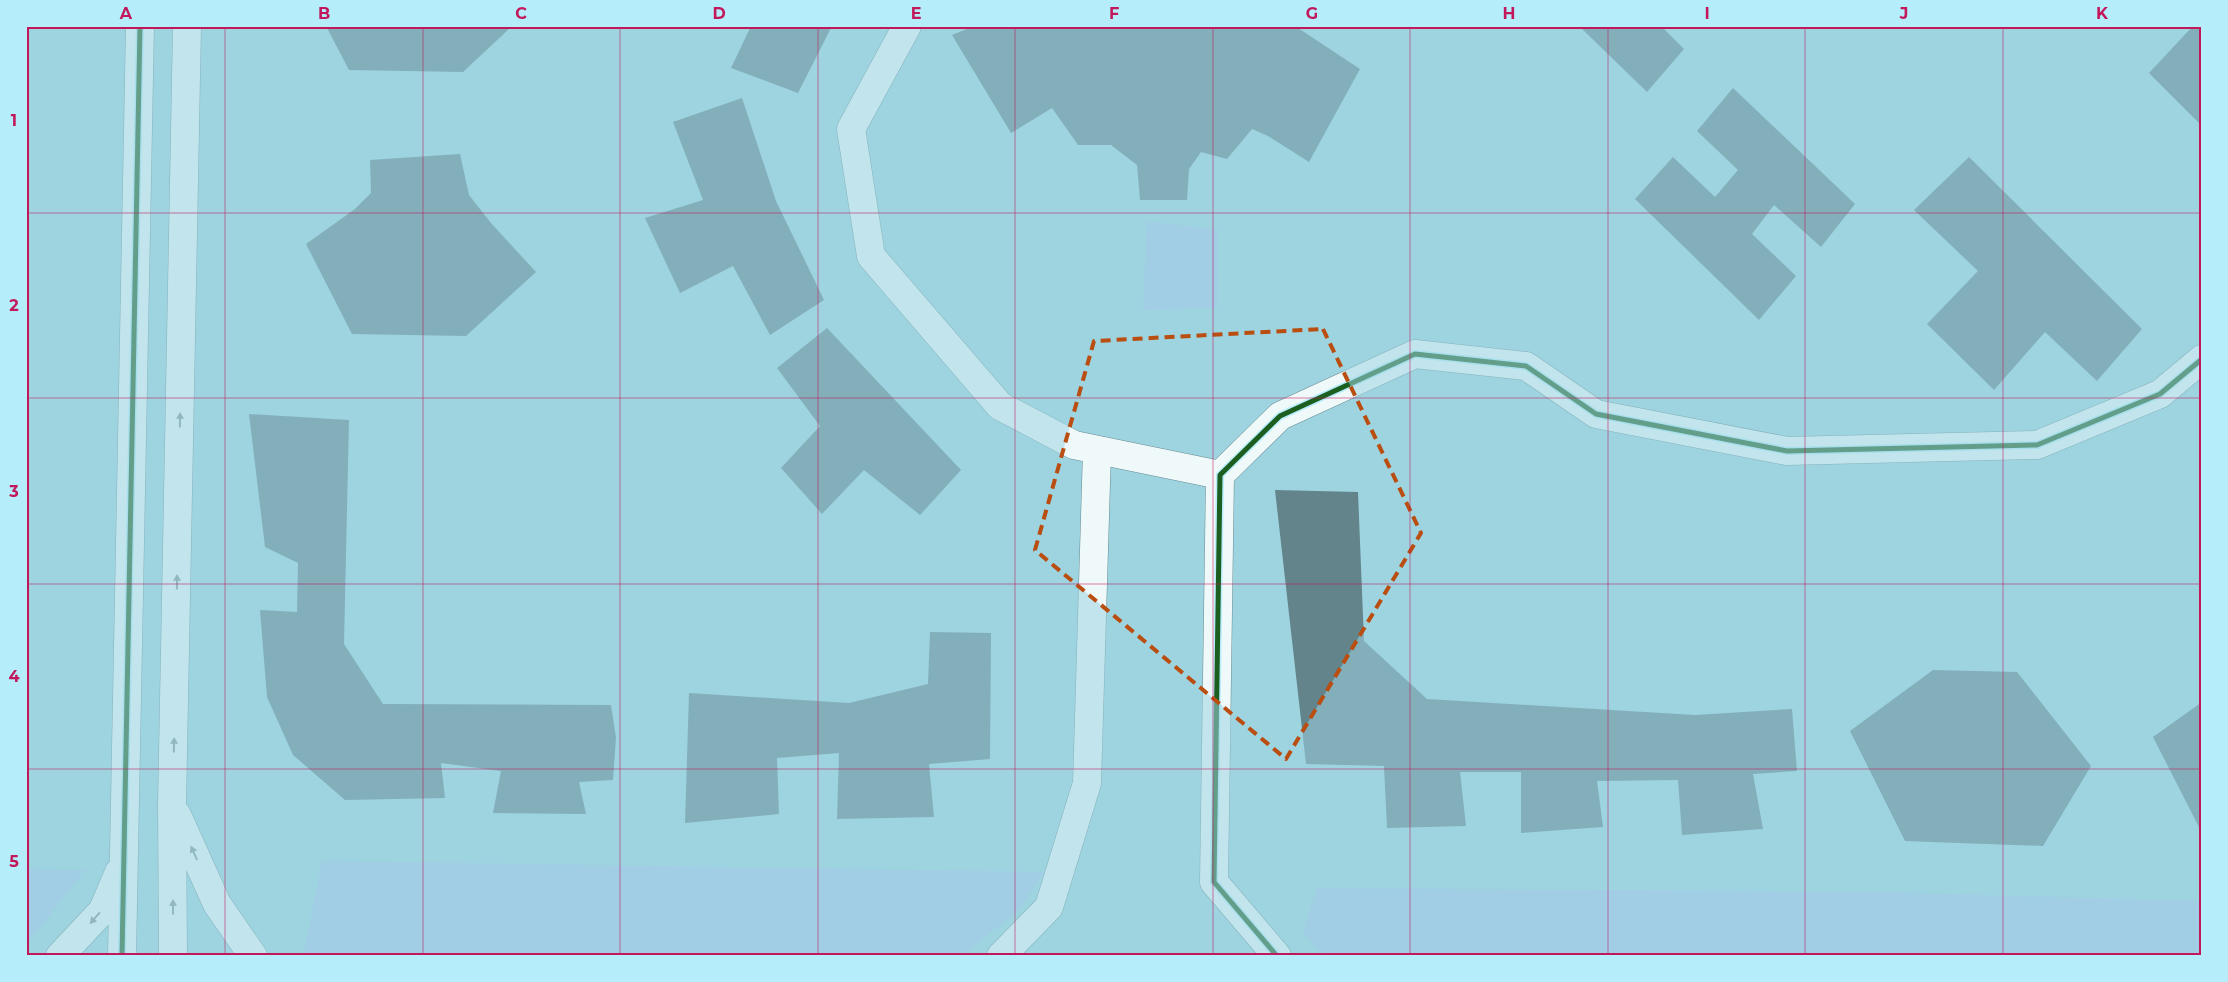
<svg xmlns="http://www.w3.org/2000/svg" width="2228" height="982" font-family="Montserrat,sans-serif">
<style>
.green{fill:#a7c7ec}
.building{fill:#63848b}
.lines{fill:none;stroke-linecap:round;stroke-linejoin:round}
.street-casing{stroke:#678b92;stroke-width:29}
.secondary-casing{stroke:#678b92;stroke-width:29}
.street{stroke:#f0f9fa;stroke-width:28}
.secondary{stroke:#f0f9fa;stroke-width:28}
.cycleway-casing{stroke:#b5edfb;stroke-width:8}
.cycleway{stroke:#1b5e20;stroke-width:5}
.oneway{fill:#849598}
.marked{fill:none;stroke:#ba4d10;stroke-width:4;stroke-dasharray:10 6;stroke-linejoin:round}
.grid{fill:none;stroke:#c2185b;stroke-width:1;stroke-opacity:0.55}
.neatline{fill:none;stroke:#c2185b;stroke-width:2}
.grid-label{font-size:16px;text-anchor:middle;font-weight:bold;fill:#c2185b}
</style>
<rect width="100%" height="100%" fill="#9dd4e0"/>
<path class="green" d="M1147 221 1218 230 1217 308 1143 310Z
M322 861 1044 872 1019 910 961 956H359L304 953Z
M26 869 85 870 26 945Z
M1317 888 1874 892 2202 901V956H1324L1303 932Z"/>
<path class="building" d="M326 26H512L463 72 349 70Z
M751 26H832L798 93 731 68Z
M974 26H1295L1360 69 1309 162 1268 136 1252 129 1227 159 1201 152 1189 169 1187 200H1140L1137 165 1111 145H1078L1052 108 1011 133 952 35Z
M1579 26H1661L1684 49 1647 92Z
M2193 26H2202V126L2149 73Z
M1733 88 1855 204 1821 247 1774 205 1752 234 1796 276 1759 320 1635 199 1673 157 1715 197 1738 170 1697 131Z
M742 98 776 201 824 300 770 335 733 266 680 293 645 218 703 200 673 122Z
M460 154 469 195 491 223 536 272 466 336 352 334 306 244 355 209 371 193 370 160Z
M1969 157 2142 329 2097 381 2045 332 1994 390 1927 324 1978 271 1914 210Z
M827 328 961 470 920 515 864 470 822 514 781 468 820 426 777 368Z
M249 414 349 420 344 644 383 704 611 705 616 738 613 780 579 782 586 814 493 813 501 771 441 763 445 798 345 800 293 755 267 697 260 610 297 612 298 563 265 547Z
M1275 490 1358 492 1364 641 1427 699 1695 715 1792 709 1797 771 1753 774 1763 829 1682 835 1678 780 1597 781 1603 827 1521 833V772H1460L1466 826 1387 828 1384 766 1306 764Z
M930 632 991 633 990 759 929 764 934 817 837 819 839 753 777 758 779 814 685 823 689 693 849 703 928 684Z
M1933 670 2017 672 2091 766 2043 846 1905 841 1850 731Z
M2202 702V833L2153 737Z"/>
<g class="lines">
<defs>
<path id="street" d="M907 26 851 129 871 256 1000 406 1074 445 1220 475
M1001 956 1049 907 1087 783 1097 450
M1277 956 1214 882 1220 475 1280 416 1415 354 1526 366 1596 414 1787 451 2037 445 2160 394 2202 359"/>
<path id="secondary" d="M177 815 217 904 253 956
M60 956 103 910 119 872
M122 956 140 26
M173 956 172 805 187 26"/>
</defs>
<use href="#street" class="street-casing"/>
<use href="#secondary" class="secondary-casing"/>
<use href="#street" class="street"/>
<use href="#secondary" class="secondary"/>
<defs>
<path id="cycleway" d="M122 956 140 26
M1277 956 1214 882 1220 475 1280 416 1415 354 1526 366 1596 414 1787 451 2037 445 2160 394 2202 359"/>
</defs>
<use href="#cycleway" class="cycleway-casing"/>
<use href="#cycleway" class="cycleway"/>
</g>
<defs><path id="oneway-solid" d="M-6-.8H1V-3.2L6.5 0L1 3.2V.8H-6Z" transform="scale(1.25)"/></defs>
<g class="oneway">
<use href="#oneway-solid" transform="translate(180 420) rotate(-89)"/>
<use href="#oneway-solid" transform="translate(177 582) rotate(-89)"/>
<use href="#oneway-solid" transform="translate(174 745) rotate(-89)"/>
<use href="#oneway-solid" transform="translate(194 853) rotate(-114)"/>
<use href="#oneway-solid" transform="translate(173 907) rotate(-90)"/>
<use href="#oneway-solid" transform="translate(95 918) rotate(131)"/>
</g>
<path d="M0 0H2228V982H0ZM1323 329 1421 533 1286 759 1035 550 1094 341Z" fill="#9dd4e0" fill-opacity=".55" fill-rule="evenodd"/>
<path class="marked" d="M1323 329 1421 533 1286 759 1035 550 1094 341Z"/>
<path class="grid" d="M225 26V956M423 26V956M620 26V956M818 26V956M1015 26V956M1213 26V956M1410 26V956M1608 26V956M1805 26V956M2003 26V956M26 213H2202M26 398H2202M26 584H2202M26 769H2202"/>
<rect width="2228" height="982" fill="none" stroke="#b5edfb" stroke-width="55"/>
<rect x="28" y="28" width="2172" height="926" class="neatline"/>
<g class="grid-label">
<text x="126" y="19">A</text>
<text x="324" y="19">B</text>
<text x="521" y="19">C</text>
<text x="719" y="19">D</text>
<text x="916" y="19">E</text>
<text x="1114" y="19">F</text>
<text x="1312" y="19">G</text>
<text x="1509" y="19">H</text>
<text x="1707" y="19">I</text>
<text x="1904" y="19">J</text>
<text x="2102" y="19">K</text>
<text x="14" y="126">1</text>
<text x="14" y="311">2</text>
<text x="14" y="497">3</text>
<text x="14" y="682">4</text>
<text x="14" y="867">5</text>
</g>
</svg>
